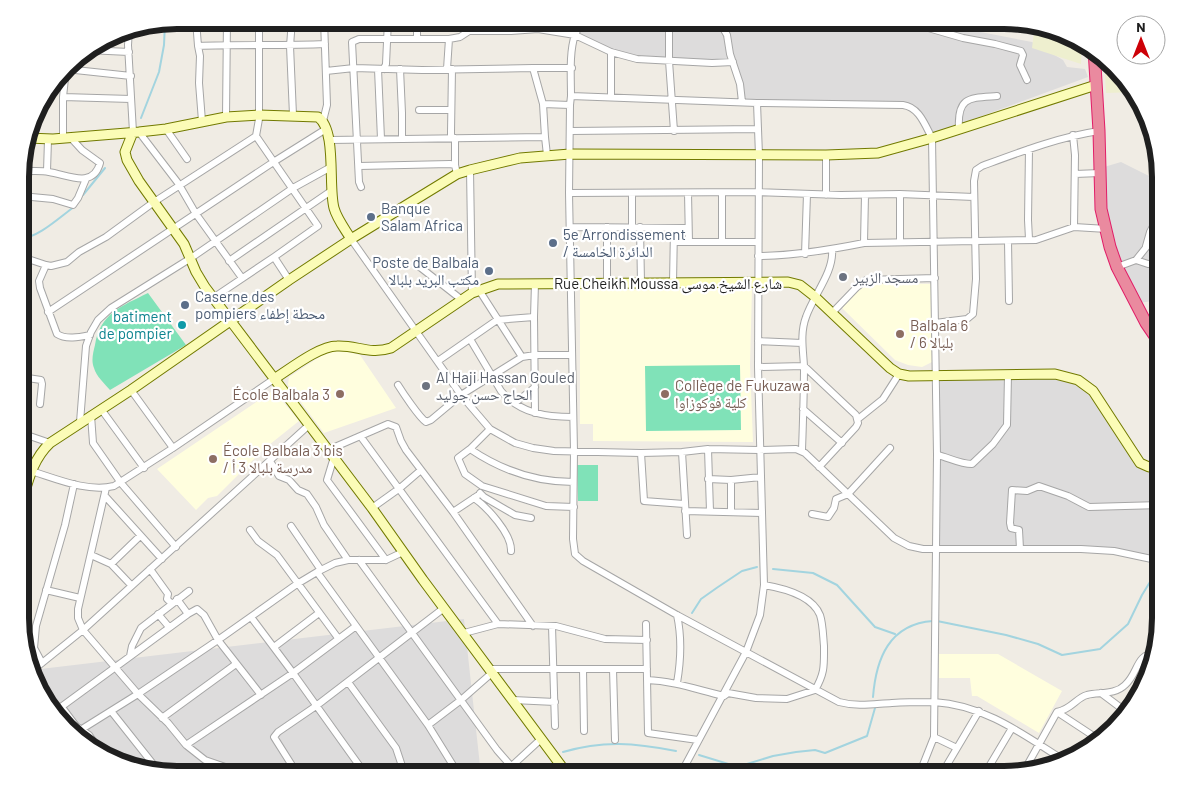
<svg xmlns="http://www.w3.org/2000/svg" width="1181" height="795" font-family="Barlow,'Noto Naskh Arabic',sans-serif">
<style>
.residential{fill:#dddcdc}
.education{fill:#fffede}
.construction{fill:#c5c4b0}
.farmland{fill:#eeefcf}
.pitch{fill:#80e2b8}
.lines{fill:none;stroke-linecap:round;stroke-linejoin:round}
.stream{stroke:#a3d4df;stroke-width:2}
.street-casing{stroke:#a6a6a6;stroke-width:8}
.secondary-casing{stroke:#727a01;stroke-width:11}
.highway-casing{stroke:#e11e68;stroke-width:13}
.street{stroke:#fff;stroke-width:6}
.secondary{stroke:#fbfcb7;stroke-width:9}
.highway{stroke:#ea8a9f;stroke-width:11}
.service-dot{fill:#5c6f8a;stroke:#fff;stroke-width:2}
.worship-dot{fill:#6b7280;stroke:#fff;stroke-width:2}
.culture-dot{fill:#0f9aa8;stroke:#fff;stroke-width:2}
.education-dot{fill:#8d6e63;stroke:#fff;stroke-width:2}
.labels{text-anchor:middle;dominant-baseline:central;stroke-width:4.5;stroke-linejoin:round;paint-order:stroke}
.service-label{font-size:15px;fill:#4e5e75;stroke:#fff;text-anchor:start}
.worship-label{font-size:15px;fill:#5b616d;stroke:#fff;text-anchor:start}
.street-label{font-size:15px;fill:#1f1f1f;stroke:#fff}
.culture-label{font-size:15px;fill:#0d838f;stroke:#fff;text-anchor:end}
.education-label{font-size:15px;fill:#785e54;stroke:#fff;text-anchor:start}
.rim{fill:none;stroke:#1f1f1f;stroke-width:6}
</style>
<rect width="100%" height="100%" fill="#f0ece4"/>
<path class="residential" d="M508 20H766L774 24 776 20H791L807 31 811 20H842L844 26 869 28 871 23 887 27 889 20H943L960 28 1032 42 1063 60 1067 67 1085 69 1088 77 933 134 906 104 746 101 742 82 727 41V59H655L609 49 576 34 511 28Z
M1121 162 1161 182V300L1138 303 1116 261 1105 208 1104 167Z
M1055 374 1093 391 1127 441 1149 467 1161 506V555L1147 556 1111 550 937 546 936 458 940 376Z
M464 619 481 775H166L126 767 81 743 41 697 32 670Z"/>
<path class="education" d="M866 283 931 284 932 362 922 367 908 365 895 360 842 308Z
M752 288 750 365 753 442 593 441V424H580V290Z
M341 350 360 355 396 408 324 433 288 385 289 377 324 354 332 351Z
M271 392H275L299 421 264 449 217 496 208 498 196 510 157 469Z
M939 654H998L1062 691 1039 733 977 696H972L970 678H939Z"/>
<path class="construction" d="M1161 464V505H1160L1149 467Z"/>
<path class="farmland" d="M1035 24 1055 28 1082 43 1081 64 1032 48Z
M1104 57 1135 92 1106 93Z"/>
<path class="pitch" d="M148 293 186 345 110 390C105 384 96 376 94 368 91 361 93 353 95 345 100 313 122 306 148 293Z
M740 365 741 430 646 431 645 366Z
M577 465H598V501H578Z"/>
<g class="lines">
<path class="stream" d="M141 118 159 72 164 45 165 22
M83 195 105 168
M21 238C37 239 61 216 74 207
M21 319 29 328 30 345 26 361
M773 569 813 573 837 585 875 627 895 634
M692 613 701 599 718 587 742 571 757 567
M937 621 1006 635 1038 644 1062 655 1100 649 1128 624 1142 595 1161 564
M873 697C876 659 889 624 933 621
M563 752C604 740 635 743 676 751
M699 755 735 766 747 764 773 756 796 752 815 750 825 753 867 736 875 708
M544 775 549 770"/>
<defs>
<path id="street" d="M196 20 198 46 200 56 199 83 202 121
M292 20 290 46 293 115
M506 20 511 31 538 29 575 35 611 52 637 59 712 63 733 62
M669 20V61L674 131
M909 20 911 23 963 38 995 44 1021 51 1023 55 1020 65 1027 80
M669 28C685 28 699 24 715 23L723 28 727 35 730 54 740 84 742 102
M129 29 128 45 133 132
M538 29V20
M470 31H511
M417 39V20
M198 46C240 44 283 46 325 44
M87 50 129 52
M533 68H572
M66 69 131 76
M378 69 381 139
M384 69 386 64 388 20
M400 69 402 113V139
M447 69 449 39 460 37 486 20
M452 69 451 132V136L455 139V165
M326 71 354 68 422 70 533 68 543 104 570 105 569 193 574 451 573 539 575 554 583 561 677 615 839 702C858 707 873 704 892 703 906 702 920 702 934 702 985 705 1024 735 1065 761
M571 96C571 78 569 52 575 35 577 30 580 25 582 20
M63 97 131 99
M611 97V52
M570 105 571 96 757 103 903 105C919 107 925 125 932 138L937 455 934 737 919 775
M419 110H451
M226 117 227 20
M323 121 327 105 324 20
M166 129 187 159
M959 129C957 96 970 98 997 96
M571 131 758 129
M139 132 178 183 196 214 242 278
M1073 135 1075 155 1074 227
M545 137 547 155
M63 138V97L66 69
M330 140 545 137 543 104
M1029 149 1028 220 1029 239
M359 166 450 164 455 165 457 174
M21 170C31 172 40 170 49 172 68 175 93 189 100 163L82 150 71 138
M470 170 472 293
M47 171 48 140
M1075 174 1100 173
M361 187 359 182 352 42 359 39H449
M569 193 758 192 841 195 900 194 974 197
M632 193V227
M688 193 689 242
M722 193V241
M900 194V242
M826 195V155
M21 196 53 199 73 205 78 198 86 179
M570 227 688 228
M607 227V283
M640 227 641 283
M351 239 461 395 490 429 515 443 533 448 554 451 641 453 682 452 708 449 759 450 796 449 805 453 894 538 909 546 923 549H1081L1114 551 1161 561
M1008 241 1009 301
M674 242H758
M864 243 865 195
M1146 246 1150 232 1161 211
M21 253 25 258 46 265 39 281 40 288 57 334C66 340 80 337 90 335
M805 254 807 194
M758 256C794 256 829 250 864 243L1036 240 1074 227 1107 229
M274 257 289 280
M1136 260 1148 264 1161 263
M229 261 331 191
M416 264 462 300
M46 265 51 266 67 262 79 252 106 237 154 202 256 136 259 119V20
M1117 267 1136 260 1152 240 1161 237
M673 283 674 228
M479 290 522 357
M213 298 274 257 318 226 256 136
M48 312 275 161 326 129
M832 313 856 288 866 280 935 278
M935 323 967 319 973 314 976 279 974 181 976 170 982 166C1020 152 1059 137 1099 131
M470 339 501 391C519 413 546 417 573 417
M758 341 802 343
M438 361 497 320 534 317
M758 367 804 366 856 415 858 423 856 427 819 467
M21 377 41 380 42 384 40 404
M398 385C403 393 419 417 426 422L431 420 461 395 522 357 535 355H572
M131 390 173 448
M515 403 535 387
M101 409 144 468
M803 409 842 443
M535 413 534 317 535 283
M91 415 93 443 121 483 176 547
M858 419 883 399 899 374
M80 422 86 346 91 332 98 320 111 308 191 258 293 188 331 167
M490 429 470 449C501 470 536 482 573 482
M21 433 50 443
M361 437 498 624
M470 449 458 458 465 474 482 486 546 506 574 507
M708 449 710 511
M328 450 388 424 396 427 401 441 406 450 453 512 533 626
M802 450C803 422 804 394 804 366 803 349 800 333 806 317 813 296 834 272 832 250
M682 452 687 535
M641 453 644 501 684 504
M937 455C948 457 959 464 972 464L993 444 1007 425 1008 375
M334 457 327 480 386 560
M270 461 279 476 289 480 298 490 307 494 316 507 324 525 348 560
M21 468C51 476 84 493 114 486L173 448 274 379
M708 479 731 480 761 477
M731 480V511
M106 488 78 609V618L83 630 138 694 168 723 186 745 205 760 231 769 257 775
M480 493 484 497 515 515 531 518
M105 496 162 559
M474 498C487 507 512 534 511 551
M372 508 400 488 421 470
M685 511 762 513
M453 512 477 496
M812 514 828 517 834 508 836 499 848 494 890 448
M291 526 321 570
M250 530 258 541 277 555 338 638
M1020 549 1019 530 1011 528 1010 523 1012 490 1027 491 1039 486 1068 496 1089 507 1161 505
M91 555 111 564 131 585
M359 560 497 750 511 766
M111 564 140 536
M150 569 168 594 167 599 171 603
M317 572 428 725 459 775
M46 590 80 598
M177 599 188 614
M158 614 169 627
M677 615C682 638 681 660 677 683
M251 617 293 673 366 775
M646 624 648 733 698 740
M552 626 555 726
M464 633 498 624 556 626 605 639 647 640
M274 647 319 613
M130 656 132 646 141 628 189 591
M42 663 34 648 36 626 65 525 74 484
M491 669H647
M583 669 584 731
M613 669 615 740
M32 671 83 630 309 425
M647 680C674 681 698 690 724 696L728 693 756 698 787 699 815 690C825 673 824 665 824 646 823 636 823 624 820 615 812 595 782 588 764 585
M348 682 396 748 405 775
M37 685 52 703 64 710 76 726 89 735 102 754
M1101 693 1129 714
M513 700 555 702
M61 707 188 614 197 609 204 615 218 640 261 695
M111 711 161 774
M1057 712 1098 739
M162 718 236 664
M428 725 461 700 493 672
M1108 731 1122 709
M74 734 138 694 218 640 297 584 317 572 335 563 348 560H386L403 552
M934 737 957 748
M186 745 293 673 356 626
M1024 771 1057 712C1072 709 1076 698 1087 695 1100 692 1115 695 1125 685 1139 673 1135 654 1156 653
M182 775C190 769 195 767 202 775
M295 775 293 767 274 737 278 732 316 706 444 608
M463 775 503 774 541 739
M680 775 746 652 760 615 764 585 758 367 759 155 757 103
M941 775 979 711
M984 775 1012 728"/>
<path id="secondary" d="M133 132 125 152 127 160 139 181 184 244 196 272 205 287 372 508 423 580 568 775
M27 138 53 139 139 132 166 129 226 117 259 115 318 117C337 130 328 186 334 208 337 219 345 229 351 239
M274 379C290 369 319 346 337 346 357 345 369 355 391 348L472 293 498 284 788 282 800 285 814 296 890 368 899 374 909 376 1055 374 1078 380 1093 391 1140 463 1149 467 1161 464
M21 505C28 482 32 460 50 443L131 390 289 280 351 239 457 174 470 170 520 158 570 154 826 155 878 153 932 138 1096 85"/>
<path id="highway" d="M1094 49 1099 131 1101 209 1110 247 1117 267 1146 323 1161 345"/>
</defs>
<use href="#street" class="street-casing"/>
<use href="#secondary" class="secondary-casing"/>
<use href="#highway" class="highway-casing"/>
<use href="#street" class="street"/>
<use href="#secondary" class="secondary"/>
<use href="#highway" class="highway"/>
</g>
<g class="service-dot">
<circle cx="371" cy="217" r="5"/>
<circle cx="553" cy="243" r="5"/>
<circle cx="489" cy="271" r="5"/>
<circle cx="185" cy="305" r="5"/>
</g>
<g class="worship-dot">
<circle cx="843" cy="277" r="5"/>
<circle cx="426" cy="386" r="5"/>
</g>
<circle class="culture-dot" cx="182" cy="325" r="5"/>
<g class="education-dot">
<circle cx="900" cy="334" r="5"/>
<circle cx="340" cy="394" r="5"/>
<circle cx="665" cy="394" r="5"/>
<circle cx="213" cy="459" r="5"/>
</g>
<g class="labels">
<g class="service-label">
<text x="381" y="208">Banque<tspan x="381" dy="17">Salam Africa</tspan></text>
<text x="563" y="234">5e Arrondissement<tspan x="563" dy="17">/ الدائرة الخامسة</tspan></text>
<text x="479" y="262" text-anchor="end">Poste de Balbala<tspan x="479" dy="17">مكتب البريد بلبالا</tspan></text>
<text x="195" y="296">Caserne des<tspan x="195" dy="17">pompiers محطة إطفاء</tspan></text>
</g>
<g class="worship-label">
<text x="853" y="277">مسجد الزبير</text>
<text x="436" y="377">Al Haji Hassan Gouled<tspan x="436" dy="17">الحاج حسن جوليد</tspan></text>
</g>
<g class="street-label">
<text x="668" y="283">Rue Cheikh Moussa شارع الشيخ موسى</text>
</g>
<g class="culture-label">
<text x="172" y="316">batiment<tspan x="172" dy="17">de pompier</tspan></text>
</g>
<g class="education-label">
<text x="910" y="325">Balbala 6<tspan x="910" dy="17">/ بلبالا 6</tspan></text>
<text x="675" y="385">Collège de Fukuzawa<tspan x="675" dy="17">كلية فوكوزاوا</tspan></text>
<text x="330" y="394" text-anchor="end">École Balbala 3</text>
<text x="223" y="450">École Balbala 3 bis<tspan x="223" dy="17">/ مدرسة بلبالا 3 أ</tspan></text>
</g>
</g>
<path d="M0 0H1181V795H0ZM177 29H1004A148 148 0 0 1 1152 177V618A148 148 0 0 1 1004 766H177A148 148 0 0 1 29 618V177A148 148 0 0 1 177 29Z" fill="#fff" fill-rule="evenodd"/>
<path class="rim" d="M177 29H1004A148 148 0 0 1 1152 177V618A148 148 0 0 1 1004 766H177A148 148 0 0 1 29 618V177A148 148 0 0 1 177 29Z"/>
<g transform="translate(1141 40)"><circle r="24" fill="#ffffff" stroke="#a5a5a5"/>
<path d="M0-4L9 19L0 12L-9 19Z" fill="#cd0007"/>
<text y="-8" font-size="14" font-weight="bold" text-anchor="middle" fill="#1f1f1f">N</text>
</g>
</svg>
